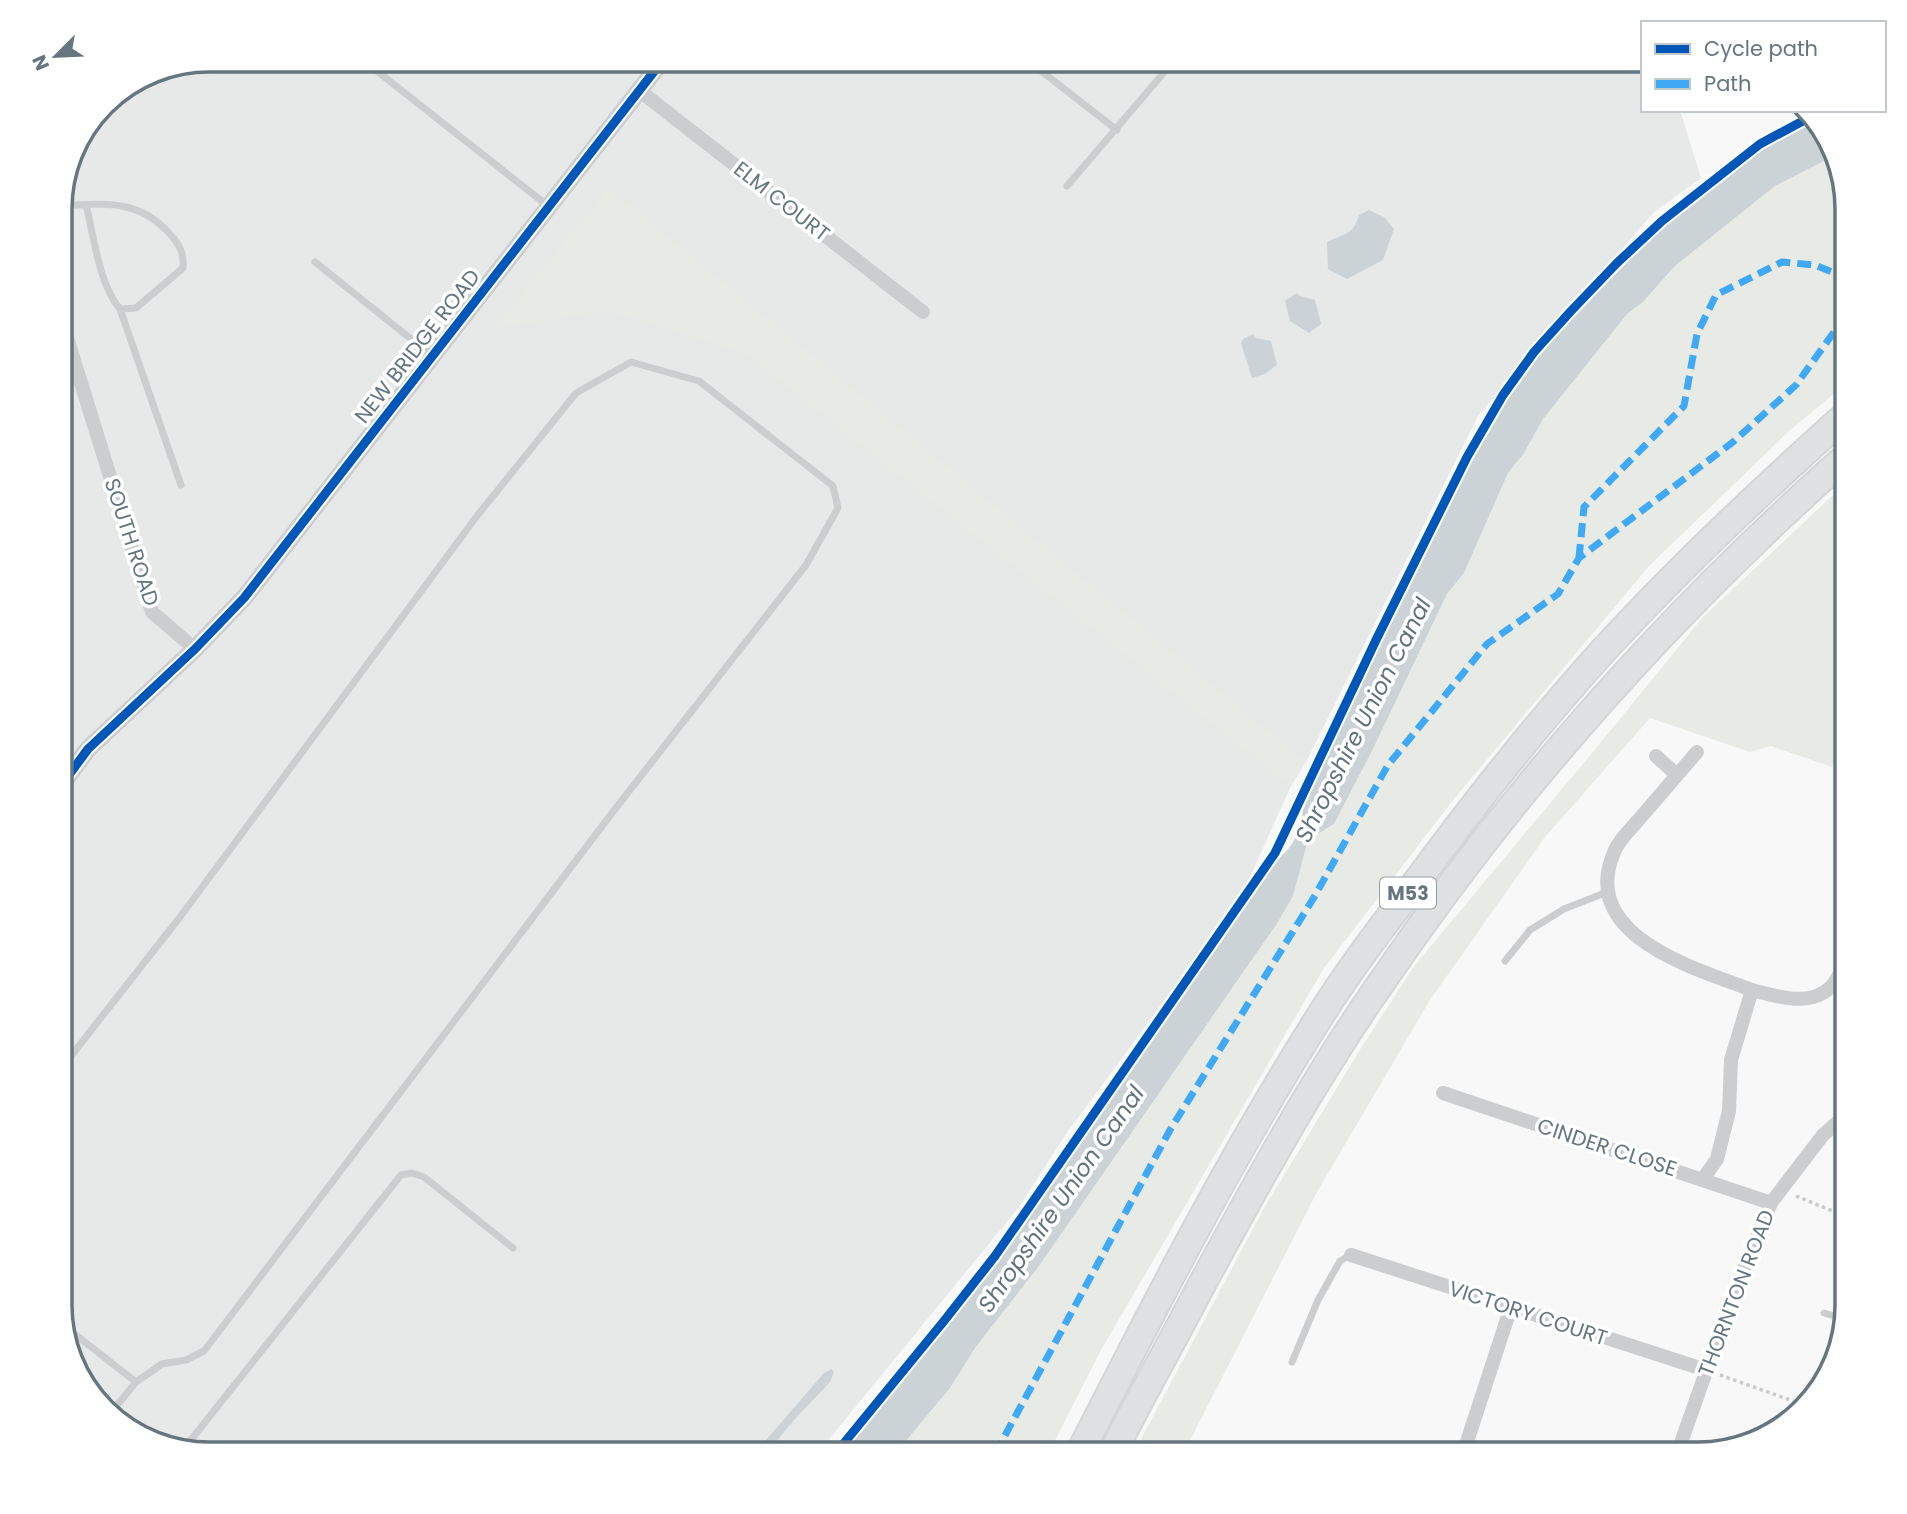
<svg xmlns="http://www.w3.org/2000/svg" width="1907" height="1514" font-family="Poppins,sans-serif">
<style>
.built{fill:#e7e8e8}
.green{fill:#e8eae6}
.water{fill:#cbd3d6}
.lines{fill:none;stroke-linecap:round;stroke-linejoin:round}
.motorway-casing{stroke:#d4d5d5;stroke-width:30}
.path{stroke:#c9cacb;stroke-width:3.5;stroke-dasharray:3.5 3.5;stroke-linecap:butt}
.service{stroke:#cbcdce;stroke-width:7}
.minor{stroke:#cbcdce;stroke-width:14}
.tertiary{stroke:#cbcdce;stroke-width:18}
.motorway{stroke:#dfe0e1;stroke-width:26}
.quiet{stroke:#3fa9f5;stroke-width:7;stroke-dasharray:14 7;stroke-linecap:butt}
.cycleway-casing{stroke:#fff;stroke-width:13}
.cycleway{stroke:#0057b8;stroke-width:9}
.labels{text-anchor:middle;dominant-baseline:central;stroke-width:7;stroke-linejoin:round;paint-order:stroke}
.shield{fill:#fff;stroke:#949fa5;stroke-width:2}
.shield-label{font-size:19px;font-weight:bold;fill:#66767f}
.street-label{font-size:21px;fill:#66767f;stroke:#fff}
.water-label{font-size:23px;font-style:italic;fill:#627479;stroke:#fff}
.rim{fill:none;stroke:#66767f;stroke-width:3.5}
</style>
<rect width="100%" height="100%" fill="#f8f8f8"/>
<path class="built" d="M209 60H1643V110H1680L1701 178 1654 212 1478 416 1306 762 1291 786 1250 877 1180 979 1066 1134 1019 1207 817 1454H208L160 1446 111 1418 75 1372 60 1315V199L75 143 110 97 152 71Z"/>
<path class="green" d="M1832 142 1847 209V383L1788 432 1649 566 1454 799 1324 968 1101 1350 1048 1454H895L950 1388 975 1348 1039 1266 1278 922 1293 896 1308 840 1334 824 1372 751 1447 594 1464 573 1508 473 1524 453 1543 419 1627 314 1642 303 1675 266 1775 186 1828 159Z
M609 188 1306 762 1291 786 745 353 609 311 494 328Z
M1847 482V772L1771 746 1750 752 1650 718 1545 837 1430 1000 1317 1192 1183 1454H1133L1263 1210 1361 1048 1415 965 1593 752 1703 617Z"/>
<path class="water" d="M1814 119 1832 142 1828 159 1775 186 1675 266 1642 303 1627 314 1543 419 1524 453 1508 473 1464 573 1447 594 1372 751 1334 824 1308 840 1293 896 1278 922 1039 1266 975 1348 950 1388 895 1454H842L931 1346 1027 1217 1147 1047 1272 864C1292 849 1300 835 1303 810 1344 718 1386 627 1432 537 1456 490 1478 442 1508 398 1549 338 1599 286 1652 236 1701 190 1753 148 1814 119Z
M1369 210 1384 217 1394 229 1383 260 1347 279 1328 269 1327 242C1345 233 1353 236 1359 215Z
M1297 293 1300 296 1315 300 1321 324 1309 333 1290 321 1285 301Z
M1253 334 1256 338 1271 341 1277 365 1265 374 1252 378 1241 343 1243 339Z
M832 1369 834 1372 830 1382 794 1420 766 1454H754L824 1373Z"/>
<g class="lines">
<defs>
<path id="motorway" d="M1079 1454C1155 1305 1232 1154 1322 1013 1351 967 1385 923 1418 880 1476 801 1537 724 1603 651 1680 567 1763 489 1847 414
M1112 1454C1140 1398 1171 1344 1200 1288 1256 1185 1312 1082 1379 986 1512 790 1670 613 1847 456"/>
</defs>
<use href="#motorway" class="motorway-casing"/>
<path class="path" d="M1796 1196 1847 1217
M1720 1375 1807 1406"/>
<path class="service" d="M363 60 548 206
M1027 60 1117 130
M1067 186 1167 69
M60 206C104 204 138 198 170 234 180 245 184 253 183 268L136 308 120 309C99 285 94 236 86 205
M315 262 431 355
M120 309 181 485
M60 506 67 507
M1505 961 1530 930 1564 909 1607 892
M60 1070 180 917 477 516 576 393 631 362 699 381 833 486 838 508 806 565 612 813 204 1351 186 1360 162 1364 136 1382 109 1415
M1824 1313 1845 1319
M63 1325 136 1382
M1292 1362 1318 1300 1340 1261 1351 1255
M183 1450 401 1175 412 1173 424 1177 513 1248
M1323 1450 1341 1454"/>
<path class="minor" d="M640 91 923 312
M60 315 152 612 195 649
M1697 752C1679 773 1660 795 1641 817 1633 827 1620 838 1615 850 1576 936 1695 968 1752 990L1731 1060 1729 1111 1717 1159 1703 1179
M1656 756 1677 775
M1752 990C1780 998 1820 1010 1838 977 1843 969 1845 955 1847 946
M1443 1093 1771 1203
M1351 1255 1706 1370
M1463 1454 1511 1307
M1677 1454 1732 1298 1771 1203 1823 1135 1847 1114"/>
<path class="tertiary" d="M60 787 88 749 195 649 244 598 663 60"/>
<use href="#motorway" class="motorway"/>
<path class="quiet" d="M1579 558 1584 507 1684 406 1697 334 1716 295 1782 262 1815 265 1847 278
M995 1454 1170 1130 1313 899 1388 765 1487 644 1558 594 1579 558 1733 442 1796 385 1847 314"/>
<defs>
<path id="cycleway" d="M60 787 88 749 195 649 244 598 663 60
M835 1454 944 1321 995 1256 1275 853 1377 638 1467 457 1503 395 1534 352 1571 311 1617 263 1662 221 1760 144 1812 116"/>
</defs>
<use href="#cycleway" class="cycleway-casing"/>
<use href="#cycleway" class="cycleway"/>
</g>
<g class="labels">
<rect class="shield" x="1380" y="877.5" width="56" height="31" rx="5"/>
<g class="shield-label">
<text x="1408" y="893">M53</text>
</g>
<g class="street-label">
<text transform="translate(782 201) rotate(38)">ELM COURT</text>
<text transform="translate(417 346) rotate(-52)">NEW BRIDGE ROAD</text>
<text transform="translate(132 542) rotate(72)">SOUTH ROAD</text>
<text transform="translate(1607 1147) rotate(18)">CINDER CLOSE</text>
<text transform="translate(1736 1293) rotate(-69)">THORNTON ROAD</text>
<text transform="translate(1528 1313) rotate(18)">VICTORY COURT</text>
</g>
<g class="water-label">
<text transform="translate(1363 720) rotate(-63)">Shropshire Union Canal</text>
<text transform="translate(1061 1199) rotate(-55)">Shropshire Union Canal</text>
</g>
</g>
<path d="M0 0H1907V1514H0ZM209 72H1698A137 137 0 0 1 1835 209V1305A137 137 0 0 1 1698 1442H209A137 137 0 0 1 72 1305V209A137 137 0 0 1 209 72Z" fill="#fff" fill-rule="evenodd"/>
<path class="rim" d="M209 72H1698A137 137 0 0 1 1835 209V1305A137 137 0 0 1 1698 1442H209A137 137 0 0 1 72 1305V209A137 137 0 0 1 209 72Z"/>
<rect x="1641" y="21" width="245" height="91" fill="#ffffff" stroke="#c2c8cc" stroke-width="2"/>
<rect x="1655" y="44" width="35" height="10" fill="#0057b8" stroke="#c2c8cc" stroke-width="2"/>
<text x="1704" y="56" font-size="21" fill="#66767f">Cycle path</text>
<rect x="1655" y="79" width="35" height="10" fill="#3fa9f5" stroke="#c2c8cc" stroke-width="2"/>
<text x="1704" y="91" font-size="21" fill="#66767f">Path</text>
<g transform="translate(56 56) rotate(246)" stroke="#ffffff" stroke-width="5" paint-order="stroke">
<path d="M0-5L12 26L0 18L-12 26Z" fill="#66767f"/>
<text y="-10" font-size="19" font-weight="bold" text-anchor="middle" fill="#66767f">N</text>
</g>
</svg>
